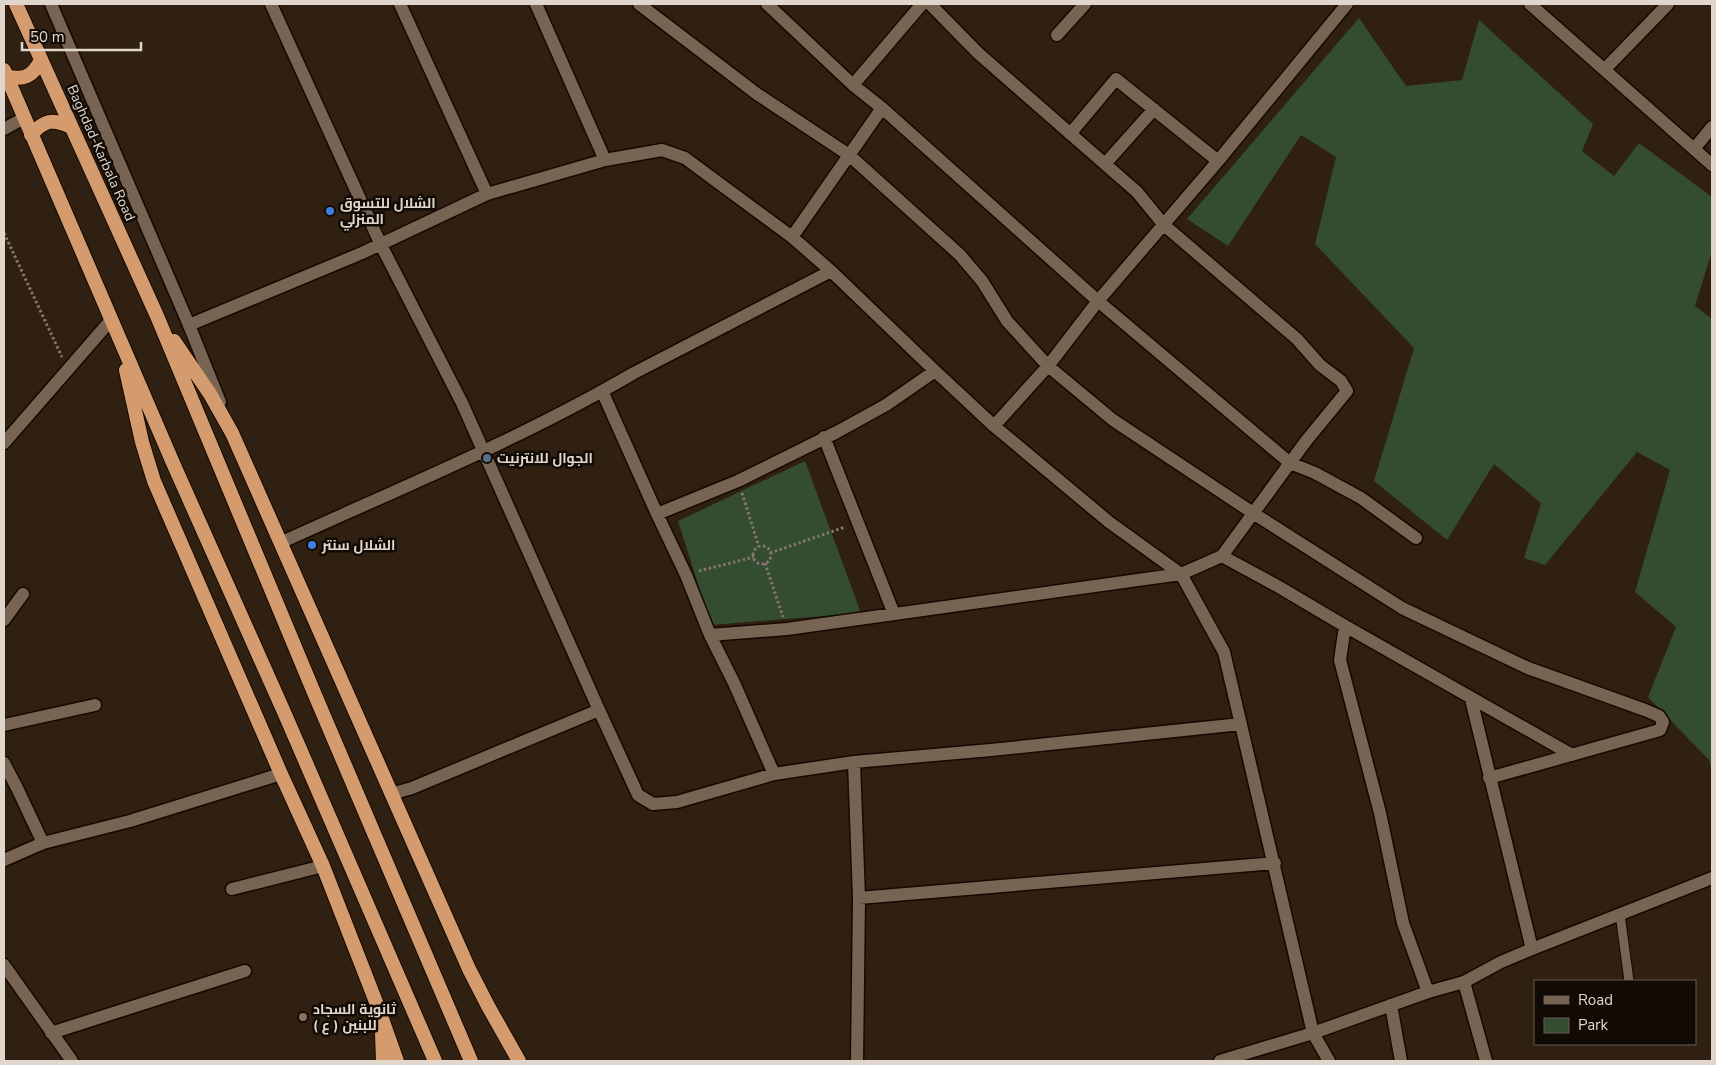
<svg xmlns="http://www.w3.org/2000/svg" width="1716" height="1065" font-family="'Nunito Sans',Cairo,sans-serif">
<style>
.green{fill:#334c32}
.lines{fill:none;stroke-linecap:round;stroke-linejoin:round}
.service-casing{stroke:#170900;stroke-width:11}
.minor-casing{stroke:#170900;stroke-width:15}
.tertiary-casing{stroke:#170900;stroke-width:15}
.secondary-casing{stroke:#170900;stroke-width:15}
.trunk-casing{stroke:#170900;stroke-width:16}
.path{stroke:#84776b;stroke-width:3;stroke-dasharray:2.5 2.5;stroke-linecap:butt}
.service{stroke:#776453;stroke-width:9}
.minor{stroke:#776453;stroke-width:12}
.tertiary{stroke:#776453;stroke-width:12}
.secondary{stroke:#776453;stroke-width:12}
.trunk{stroke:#d49b6e;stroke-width:14}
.shop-dot{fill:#3f7fe0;stroke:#120b05;stroke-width:2}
.service-dot{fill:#5c6f8a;stroke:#120b05;stroke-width:2}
.education-dot{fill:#8d6e63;stroke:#120b05;stroke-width:2}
.labels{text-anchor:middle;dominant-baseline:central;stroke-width:5;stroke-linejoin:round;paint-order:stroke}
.street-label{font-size:14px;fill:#e0d6cc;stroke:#120b05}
.poi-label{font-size:14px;font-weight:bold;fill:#e0d6cc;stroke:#120b05;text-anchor:start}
</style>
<rect width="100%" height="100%" fill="#2f2011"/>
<path class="green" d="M1359 18 1406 86 1462 80 1479 20 1593 124 1582 151 1614 176 1639 143 1712 197V251L1695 306 1712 319V770L1709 760 1648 697 1676 627 1635 592 1670 470 1637 452 1545 565 1524 558 1541 503 1494 464 1447 540 1374 481 1414 348 1315 244 1336 157 1301 135 1228 246 1187 219Z
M805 461 861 613 711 625 678 521Z"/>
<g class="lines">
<defs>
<path id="service" d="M1620 914 1629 981"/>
<path id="minor" d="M271 4 381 245 462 403 599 710 638 795 653 804 677 802 774 774 854 762 991 750 1241 724
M400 4 487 194
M536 4 605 160 662 150 685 158 716 181 792 237 831 271 935 371 994 426 1109 522 1181 574 1224 652 1313 1033 1329 1061
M639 4 757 94 849 155 960 255 982 281 1007 321 1048 366 1113 420 1253 513 1402 608 1528 668 1645 710 1659 716 1663 722 1660 730 1489 778
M767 4 853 85 882 108 1098 301 1290 463 1315 473 1361 498 1416 538
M1057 35 1085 4
M1605 69 1668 4
M853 85 922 4
M4 129 24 118
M1070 134 1116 79 1218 161
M1694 149 1712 127
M1105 164 1154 109
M792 237 882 108
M189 325 362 253 487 194 605 160
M602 391 657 514 686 575 710 635 734 683 774 774
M994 426 1048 366 1098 301 1218 161 1347 4
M824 437 894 614
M4 443 111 320
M657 514 738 481 837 432 886 405 935 371
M280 543C398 489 521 439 634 373L831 271
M1222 556 1279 587 1345 626 1572 755
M4 620 23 594
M1345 626 1340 660 1380 813 1403 923 1428 992
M710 635 787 629 1181 574 1222 556 1306 441 1347 391 1341 381 1320 365 1297 339 1164 225 1137 192 978 53 930 4
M1471 699 1532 949
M4 725 95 705
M854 762 859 898 857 1061
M4 763 17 788 43 843
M391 794 412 788 599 710
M4 860 43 843 130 821 281 774
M232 889 323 866
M859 898 1275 863
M4 965 72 1061
M1464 982 1486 1061
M1391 1005 1401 1061
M51 1033 245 971"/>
<path id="tertiary" d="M1530 4 1712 165"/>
<path id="secondary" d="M51 4 189 325 220 402
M1220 1061 1313 1033 1428 992 1464 982 1501 962 1532 949 1712 878"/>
<path id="trunk" d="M16 4 157 316 315 695 471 1061
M4 70 173 463 284 712 435 1061
M6 76C24 81 33 76 41 60
M31 135C44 120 53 118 71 127
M174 341 210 394 232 433 469 969 488 1006 519 1061
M126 370 142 442 154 481 281 774 323 866 376 1002 397 1061
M382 1034 383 1061"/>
</defs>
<use href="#service" class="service-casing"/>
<use href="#minor" class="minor-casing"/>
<use href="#tertiary" class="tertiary-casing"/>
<use href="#secondary" class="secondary-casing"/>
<use href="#trunk" class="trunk-casing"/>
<path class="path" d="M4 233 62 357
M742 493 759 547
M753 555a9 9 0 1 1 18 0a9 9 0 1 1-18 0Z
M770 553 845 527
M765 563 783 617
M699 571 754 557"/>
<use href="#service" class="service"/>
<use href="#minor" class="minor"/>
<use href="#tertiary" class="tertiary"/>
<use href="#secondary" class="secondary"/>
<use href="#trunk" class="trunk"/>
</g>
<g class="shop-dot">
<circle cx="330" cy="211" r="5"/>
<circle cx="312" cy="545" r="5"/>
</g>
<circle class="service-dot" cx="487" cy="458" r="5"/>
<circle class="education-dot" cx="303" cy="1017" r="5"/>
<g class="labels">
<g class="street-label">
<text transform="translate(101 153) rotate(66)">Baghdad-Karbala Road</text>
</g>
<g class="poi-label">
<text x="340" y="203">الشلال للتسوق<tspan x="340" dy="16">المنزلي</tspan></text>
<text x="497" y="458">الجوال للانترنيت</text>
<text x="322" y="545">الشلال سنتر</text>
<text x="313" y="1009">ثانوية السجاد<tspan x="313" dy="16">( ع ) للبنين</tspan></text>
</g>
</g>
<rect width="1716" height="1065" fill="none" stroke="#e0d6cc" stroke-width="10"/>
<rect x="1534" y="980" width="162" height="65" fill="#120b05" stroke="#645c55"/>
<rect x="1544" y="996" width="25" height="8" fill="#776453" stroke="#645c55"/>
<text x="1578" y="1005" font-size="15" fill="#e0d6cc">Road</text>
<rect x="1544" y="1018" width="25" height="15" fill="#334c32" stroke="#645c55"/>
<text x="1578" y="1030" font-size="15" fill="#e0d6cc">Park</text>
<path d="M22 42v8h119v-8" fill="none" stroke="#e0d6cc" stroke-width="2.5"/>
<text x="30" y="42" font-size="15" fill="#e0d6cc" stroke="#120b05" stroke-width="4" paint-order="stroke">50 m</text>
</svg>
